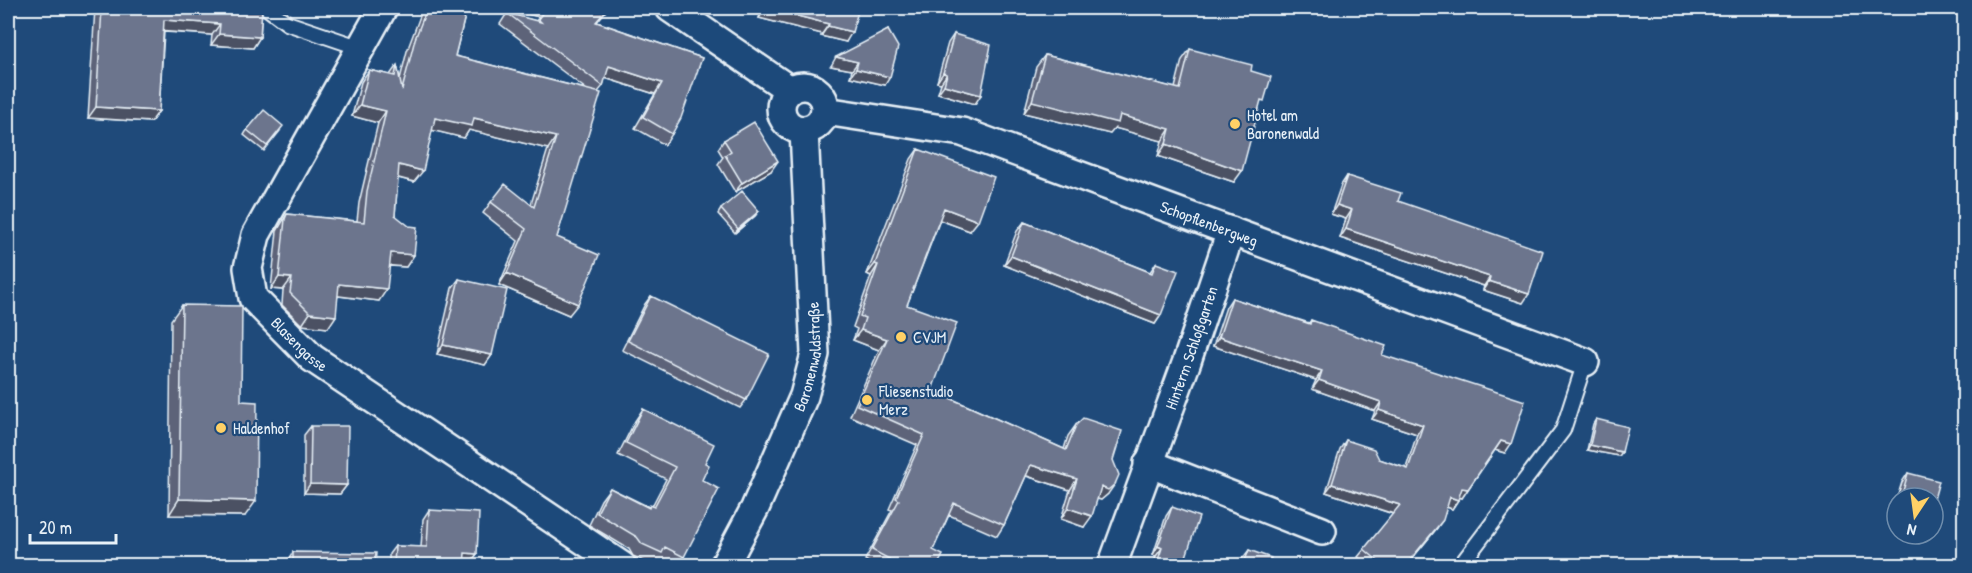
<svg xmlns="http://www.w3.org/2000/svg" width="1972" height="573" font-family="'Patrick Hand',sans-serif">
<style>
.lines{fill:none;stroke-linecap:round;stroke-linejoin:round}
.service-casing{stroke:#e8f1f8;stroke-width:18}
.minor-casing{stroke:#e8f1f8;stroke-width:32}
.service{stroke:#1f4a7a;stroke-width:14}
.minor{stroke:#1f4a7a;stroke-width:27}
.wall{fill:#5d6479;stroke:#e8f1f8;stroke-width:1.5}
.shaded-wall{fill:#4c5163;stroke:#e8f1f8;stroke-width:1.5}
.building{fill:#6c748d;stroke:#e8f1f8;stroke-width:1.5}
.poi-dot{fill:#ffd166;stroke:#1f4a7a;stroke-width:2}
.labels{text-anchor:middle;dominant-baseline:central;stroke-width:4.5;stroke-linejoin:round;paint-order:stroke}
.poi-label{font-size:16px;fill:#e8f1f8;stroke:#1f4a7a;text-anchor:start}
.street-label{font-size:16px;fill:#e8f1f8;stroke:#1f4a7a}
</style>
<rect width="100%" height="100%" fill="#1f4a7a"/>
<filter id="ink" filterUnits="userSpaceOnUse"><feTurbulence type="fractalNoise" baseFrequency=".0167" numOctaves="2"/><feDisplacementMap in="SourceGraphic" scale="12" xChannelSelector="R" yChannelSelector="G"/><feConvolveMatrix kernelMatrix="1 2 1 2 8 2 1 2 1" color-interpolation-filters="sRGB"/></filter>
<g filter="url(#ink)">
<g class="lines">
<defs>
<path id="service" d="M267 8 287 23 361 48
M1460 566 1563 430 1585 362"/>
<g id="minor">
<path id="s1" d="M383 8 256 235 248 268 253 298 312 358 622 566"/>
<path d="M670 8 790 90"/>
<circle cx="803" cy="108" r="22"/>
<path id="s2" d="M825 111 962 132 1585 362"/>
<path d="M1148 463 1322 531"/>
<path id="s3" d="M724 566 755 508 804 396 815 354 804 131"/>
<path id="s4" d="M1112 566 1187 361 1231 231"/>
</g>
</defs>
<use href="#service" class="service-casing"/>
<use href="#minor" class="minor-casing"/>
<use href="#service" class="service"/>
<use href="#minor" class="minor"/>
</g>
<path class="wall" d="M95 8H262L260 37 253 48 211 45 212 35 164 32 159 111 151 122 88 118Z
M423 8H467L455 56 586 89 500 24 507 13 536 21 539 17 506 9 504 8H608L597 22 702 58 672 134 665 145 635 128 655 94 605 78 603 86 598 92 557 237 569 315 499 285 518 241 483 213 491 202 531 204 548 149 469 130 464 138 432 130 414 182 398 178 395 215 414 255 406 267 389 266 379 301 338 296 328 328 302 325 282 305 283 290 271 289 277 231 287 214 357 221 359 203 378 123 352 116 361 82 369 70 390 75 397 65 400 79 407 51Z
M762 8H859L846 42 821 36 822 34 759 18Z
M888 30 885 85 850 77 852 70 831 66Z
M954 34 975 104 938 93 941 83 937 82 948 43Z
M1190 49 1259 109 1234 182 1158 156 1162 141 1115 128 1110 134 1024 113 1036 67 1045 55 1175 88 1182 60Z
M247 130 280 131 264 151 244 135Z
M724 140 771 171 735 192 718 164 723 157 718 149Z
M918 149 970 231 940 220 907 305 932 390 1064 449 1068 436 1076 425 1113 460 1108 494 1101 500 1097 499 1084 527 1061 519 1070 490 1026 476 1004 525 997 536 949 515 933 550 937 566H875L865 560 892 510 889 509 917 445 850 416 879 350 853 340 857 329 853 327 871 276 867 274 911 159Z
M1347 176 1398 201 1523 303 1483 290 1484 286 1340 238 1346 219 1331 214 1341 185Z
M721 209 759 211 755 216 735 233 718 214Z
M1024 222 1150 272 1156 263 1161 315 1155 324 1004 265 1017 231Z
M459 279 492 355 485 365 437 354 452 288Z
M651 296 746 400 740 408 622 350 645 304Z
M1232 298 1309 323 1311 320 1382 355 1505 453 1495 450 1462 498 1459 497 1458 500 1452 509 1447 507 1437 528 1406 566H1368L1358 557 1393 514 1326 492 1340 449 1346 440 1379 459 1406 468 1417 434 1372 419 1375 411 1312 389 1316 380 1213 346 1226 307Z
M182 305 241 401 245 516 169 515 171 320Z
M643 409 705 463 684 557 678 566H669L658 560 653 566 633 556 629 549 589 525 601 500 610 488 649 507 652 506 666 479 618 455 635 421Z
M1596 419 1622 452 1619 456 1587 450 1593 424Z
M311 426 347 485 340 494 304 493V435Z
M1908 473 1933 498H1897L1902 482Z
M1172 507 1183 566H1153L1156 556 1153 555 1166 516Z
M429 510 477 554 471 562H464V566H389V554L395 546 421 547 423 519Z
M1249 550 1270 564 1274 566H1240L1242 559Z
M293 552 375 566H285Z"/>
<path class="shaded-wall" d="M506 8H546L540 17 506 9Z
M766 8 829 24 822 34 759 18Z
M164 20 220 24 212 35 157 31Z
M828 26 852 32 846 42 821 36Z
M219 34 260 37 253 48 211 45Z
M836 57 858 62 852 70 831 66Z
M609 66 662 83 655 94 602 77Z
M856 69 890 77 885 85 850 77Z
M943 73 947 74 941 83 937 82Z
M944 85 981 95 975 104 938 93Z
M1032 101 1120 115 1170 129 1162 141 1115 128 1110 134 1024 113Z
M360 105 386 111 378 123 352 116Z
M96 107 159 111 151 122 88 118Z
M435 118H474L556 137 548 149 469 130 464 138 427 129Z
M1166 144 1242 171 1234 182 1158 156Z
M778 161 771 171 735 192 742 183Z
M399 165 423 171 414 182 391 176Z
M1337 205 1352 210 1346 219 1331 214Z
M944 208 978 221 970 231 937 219Z
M759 211 755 216 735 233 738 229Z
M1346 229 1490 277 1484 286 1340 238Z
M391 253 414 255 406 267 382 265Z
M1011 256 1161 315 1155 324 1004 265Z
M875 264 878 265 871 276 867 274Z
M507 273 578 304 569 315 499 285Z
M279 277 292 278 283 290 271 289Z
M1489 281 1529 294 1523 303 1483 290Z
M339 284 387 289 379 301 331 295Z
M310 313 336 316 328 328 302 325Z
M861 330 887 339 879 350 853 340Z
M1219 337 1322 371 1316 380 1213 346Z
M443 345 492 355 485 365 437 354Z
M1319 380 1381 402 1375 411 1312 389Z
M1379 410 1423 425 1417 434 1372 419Z
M1501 441 1511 444 1505 453 1495 450Z
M1590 445 1622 452 1619 456 1587 450Z
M1031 465 1077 479 1070 490 1024 475Z
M310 484 347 485 340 494 304 493Z
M1115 484 1108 494 1101 500 1094 498 1101 487Z
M1332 484 1400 505 1394 514 1326 492Z
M1462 488 1468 489 1462 498 1456 496Z
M1450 497 1458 500 1452 509 1444 506Z
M179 499 256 501 245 516 169 515Z
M1068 508 1092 516 1084 527 1061 519Z
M1443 520 1437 528 1406 566H1405Z
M1158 546 1162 548 1156 556 1153 555Z
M465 553 477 554 471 562H459Z"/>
<path class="building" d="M102 8H262L260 37 219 34 220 24 164 20 159 111 96 107Z
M427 8H467L455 56 601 93 557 237 599 255 578 304 507 273 526 229 491 202 505 184 534 207 556 137 474 118 472 126 435 118 423 171 399 165 395 215 409 226 417 227 414 255 391 253 387 289 339 284 336 316 310 313 290 293 292 278 279 277 285 219 287 214 364 222 367 191 386 111 360 105 369 70 395 76 397 65 402 90 415 39Z
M546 8H608L596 22 702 58 681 118 672 134 643 117 662 83 609 66 603 86 507 13 541 22 538 19Z
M766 8H859L852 32 828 26 829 24Z
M888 30 898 47 890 77 856 69 858 62 836 57Z
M954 34 991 45 981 95 944 85 947 74 943 73Z
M1190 49 1252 65 1251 71 1271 77 1264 101 1261 100 1242 171 1166 144 1170 129 1120 115 1118 123 1032 101 1045 55 1180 89Z
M264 110 283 126 267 146 247 130Z
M754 122 778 161 742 183 725 155 731 151 724 140Z
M918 149 994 177 978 221 944 208 907 305 957 323 932 390 1066 450 1076 425 1083 418 1122 431 1113 460 1119 475 1115 484 1108 490 1101 487 1092 516 1068 508 1077 479 1031 465 1004 525 954 503 933 550 943 555 937 566H902L872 550 899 500 896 498 924 435 857 405 887 339 861 330 865 318 860 316 878 265 875 264Z
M1347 176 1401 193 1398 201 1543 251 1529 294 1489 281 1490 277 1346 229 1352 210 1337 205Z
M742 191 759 211 738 229 721 209Z
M1024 222 1152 273 1156 263 1178 271 1161 315 1011 256Z
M459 279 507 290 492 355 443 345Z
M651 296 769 354 746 400 628 341Z
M1232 298 1310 324 1311 320 1386 346 1382 355 1525 401 1511 444 1501 441 1468 489 1462 488 1458 500 1450 497 1443 520 1405 566H1392L1387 562 1384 566 1364 549 1400 505 1332 484 1346 440 1374 449 1379 459 1408 469 1423 425 1379 410 1381 402 1319 380 1322 371 1219 337Z
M182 305 242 306 241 401 257 402 256 501 179 499Z
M643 409 714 444 705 463 709 465 702 480 719 489 684 557 665 547 662 553 642 544 637 537 597 513 610 488 649 508 650 505 654 507 675 467 626 443Z
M1596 419 1628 427 1622 452 1590 445Z
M311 426H348L347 485 310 484Z
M1908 473 1939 481 1933 503V498H1901Z
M1172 507 1199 517 1183 566H1156L1162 548 1158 546Z
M429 510 479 513 477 554 465 553 464 566H394L395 546 427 547Z
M1249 550 1271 558 1270 564 1274 566H1243Z
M293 552 376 553 375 566H293Z"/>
</g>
<g class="poi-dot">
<circle cx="1235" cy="124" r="6"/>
<circle cx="901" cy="337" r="6"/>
<circle cx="867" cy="400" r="6"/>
<circle cx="221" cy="428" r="6"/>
</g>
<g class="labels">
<g class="poi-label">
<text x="1247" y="115">Hotel am<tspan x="1247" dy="18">Baronenwald</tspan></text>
<text x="913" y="337">CVJM</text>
<text x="879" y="391">Fliesenstudio<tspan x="879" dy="18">Merz</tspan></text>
<text x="233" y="428">Haldenhof</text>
</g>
<g class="street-label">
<text stroke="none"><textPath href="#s2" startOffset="402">Schopflenbergweg</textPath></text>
<text stroke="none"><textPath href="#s1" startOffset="390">Blasengasse</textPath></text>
<text stroke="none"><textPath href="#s4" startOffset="232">Hinterm Schloßgarten</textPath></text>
<text stroke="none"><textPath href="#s3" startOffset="228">Baronenwaldstraße</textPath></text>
</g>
</g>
<rect width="1972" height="573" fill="none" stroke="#1f4a7a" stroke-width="30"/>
<rect x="15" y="15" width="1942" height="543" fill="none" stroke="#e8f1f8" stroke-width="2" filter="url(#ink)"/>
<g transform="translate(1915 516) rotate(193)"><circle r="28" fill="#1f4a7a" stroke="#6f8dac" stroke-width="1.5"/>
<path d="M0-4.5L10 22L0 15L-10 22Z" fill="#ffd166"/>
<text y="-9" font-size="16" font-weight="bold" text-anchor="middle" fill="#e8f1f8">N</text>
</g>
<path d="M30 534v9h86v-9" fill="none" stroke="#e8f1f8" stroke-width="3"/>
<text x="39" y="534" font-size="18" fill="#e8f1f8" stroke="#1f4a7a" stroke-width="4.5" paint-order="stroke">20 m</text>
</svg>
